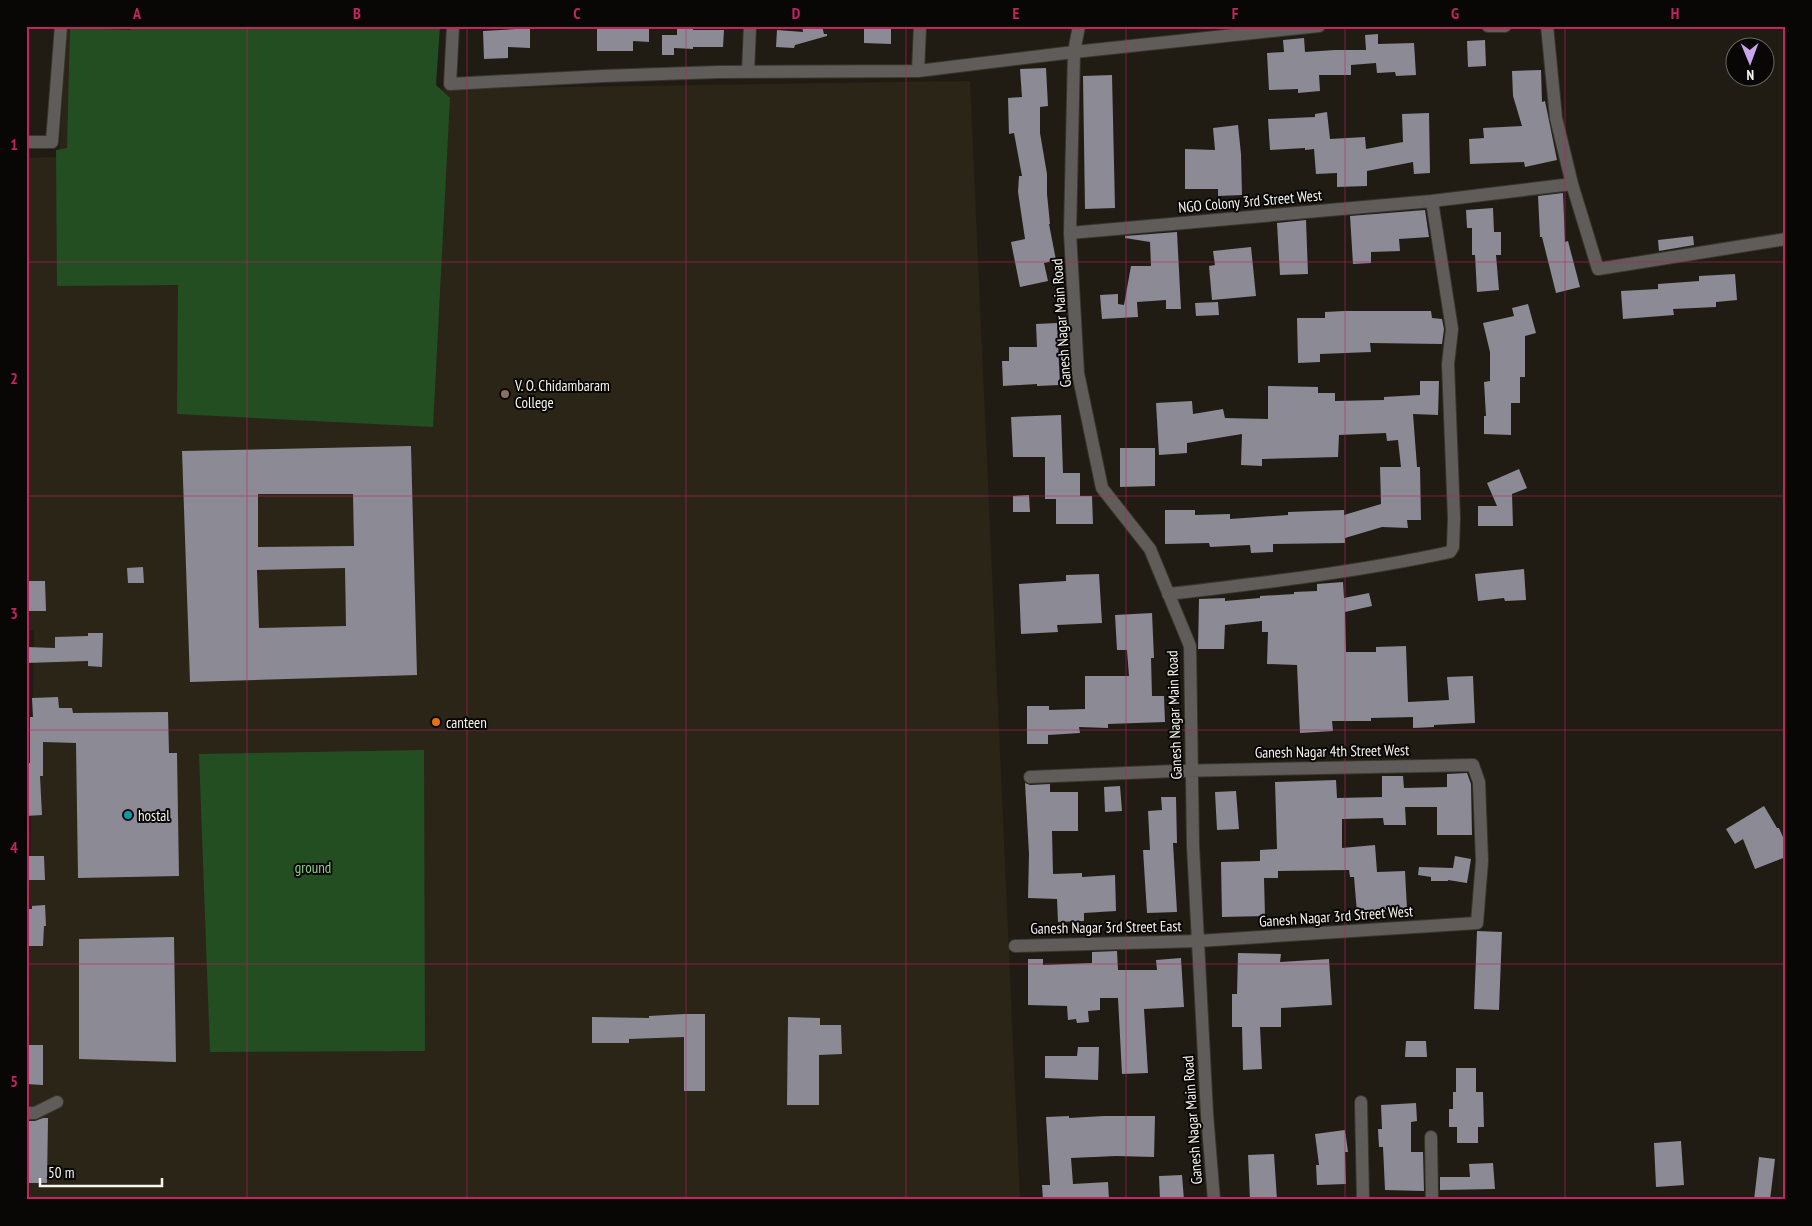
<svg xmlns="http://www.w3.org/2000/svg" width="1812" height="1226" font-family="'PT Sans Narrow',sans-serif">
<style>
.built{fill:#2b2517}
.green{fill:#234e22}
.building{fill:#8b8a95;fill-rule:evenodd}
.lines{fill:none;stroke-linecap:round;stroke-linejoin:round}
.minor-casing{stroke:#3a362e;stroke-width:14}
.minor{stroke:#605c59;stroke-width:12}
.grid{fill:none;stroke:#c52362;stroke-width:1;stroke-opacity:0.55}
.education-dot{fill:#8d6e63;stroke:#080705;stroke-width:2}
.food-dot{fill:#e8710a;stroke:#080705;stroke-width:2}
.culture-dot{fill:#0f9aa8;stroke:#080705;stroke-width:2}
.labels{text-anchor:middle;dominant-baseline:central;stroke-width:4;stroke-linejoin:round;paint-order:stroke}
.street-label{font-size:15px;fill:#f6f4ee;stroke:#080705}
.poi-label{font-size:15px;fill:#f6f4ee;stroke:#080705;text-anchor:start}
.park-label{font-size:15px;fill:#87d484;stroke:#080705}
.neatline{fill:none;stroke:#c52362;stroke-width:2}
.grid-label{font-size:16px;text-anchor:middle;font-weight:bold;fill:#c52362}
</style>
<rect width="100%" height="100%" fill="#201c14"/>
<path class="built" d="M67 26H430L433 89 970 81 1020 1200H30L29 944 34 630H26V158L59 157Z"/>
<path class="green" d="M132 26H440L436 85 450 98 433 427 177 414 178 285 57 286 56 150 67 148 70 28 131 30Z
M424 750 425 1051 210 1052 199 754Z"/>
<path class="building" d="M517 26H530V48L508 47V58L484 59 483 31 517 29Z
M597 26H649V42L633 41V51H597Z
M677 26H693V30H724L723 47H693V49L674 48V55H662V35H677Z
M802 26H822L824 34H827V36L795 45 794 48 776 47 777 30 803 32Z
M864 26H891V44L864 43Z
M1378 34V44L1414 43 1416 75 1396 76 1395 72 1377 73 1376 63 1351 65V75H1319L1320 91 1298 93V89L1269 90 1267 53 1284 52 1283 40 1304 38 1305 52 1335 50H1366L1365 35Z
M1485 40 1486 66 1468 67 1467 41Z
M1046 68 1048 106 1040 107V133L1047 174V194L1050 224H1049L1056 260 1044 263 1048 281 1020 287 1011 242 1025 239 1018 192 1019 176H1022L1014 133 1009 134 1008 98 1022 97 1020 69Z
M1541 70 1542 102 1545 101 1557 160 1525 167 1524 162 1470 164 1469 139 1484 138 1483 128 1522 126 1513 96 1512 71Z
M1112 75 1115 208 1085 209 1083 76Z
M1327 112 1330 139 1365 137 1366 149 1403 142 1402 114 1429 113 1430 173 1414 174 1413 162 1367 171V186L1337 187V173L1316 174 1314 149 1305 150V148L1270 150 1268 119 1315 117V114Z
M1238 125 1241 154 1242 195 1218 196V189H1185V149L1215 150 1213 128Z
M1563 193 1565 242 1568 241 1580 287 1556 293 1542 237H1540L1538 196Z
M1493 208 1494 232H1501V255H1496L1499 290 1477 292 1475 255H1472V228H1467L1466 210Z
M1425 210 1429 237 1399 239 1400 251 1371 252V263L1353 264 1350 216Z
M1306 220 1308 274 1280 275 1277 223Z
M1177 232 1181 309H1166V300L1137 302 1138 317 1102 319 1100 295 1118 294V304L1124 305 1131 266H1151L1150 242 1125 238V236Z
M1693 236 1694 245 1659 251 1658 240Z
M1251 247 1256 296 1212 300 1209 266 1215 265 1213 251Z
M1735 274 1737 300 1716 302V307L1673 309 1674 315 1623 319 1621 291 1658 289V284L1699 281V276Z
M1218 302 1219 315 1196 316 1195 303Z
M1528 304 1536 333 1525 336V377H1520V403H1511V435L1484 434V416H1486L1484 382 1490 381V352L1483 323 1514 316 1512 308Z
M1344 311H1431L1432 318 1442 319 1444 329 1442 344 1370 343 1371 352 1320 354V362L1298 363 1297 318H1325V312Z
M1057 323 1060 385 1037 386V384L1003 386 1002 361H1009V347H1037L1036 324Z
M1420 381H1439L1438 415 1413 414 1417 467H1420L1421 520H1407L1408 528 1382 527 1345 538V543L1273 544V552L1251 553 1250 545 1210 547 1209 543 1165 544V510H1195V515L1230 514V519L1288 515V512L1344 510V515L1381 504 1380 467H1401L1398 440 1387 441 1386 433 1339 435 1338 457 1262 459V466L1241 465 1242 434 1187 443V453L1159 455 1156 403 1192 401 1193 414 1223 409 1225 418 1268 419V386L1318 387V393H1335V401L1384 400V397L1420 395Z
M1061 415 1063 473H1080V496H1092L1093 524H1056V499H1045V457H1013L1011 417Z
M411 446 417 675 190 682 182 451ZM258 494H353L354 546 258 547ZM345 568 346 626 259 628 257 570Z
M1120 448H1155V486L1120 487Z
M1519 469 1527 488 1512 494 1513 526H1478V506H1497L1487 483Z
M1029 495 1030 512H1013V496Z
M143 567 144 583H128L127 568Z
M1524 569 1526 600 1505 601 1504 598 1478 601 1475 574Z
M1099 574 1102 623 1057 625 1058 632 1021 634 1019 584 1066 581V575Z
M26 581H45L46 611H26Z
M1343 582 1344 598 1369 593 1372 606 1345 612 1346 652H1376V647L1406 646 1408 702 1449 700 1447 677 1473 676 1475 723 1434 725V727L1413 728V717L1371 718V721H1332L1333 731 1300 733 1297 665 1267 664 1268 632H1262V621L1225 625 1224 649H1198L1199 599 1225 598V601L1260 598V596L1294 594V592L1317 591V584Z
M1152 613 1154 658H1151L1152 696H1164L1165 722 1108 724V728L1079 727 1080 733 1048 735V744H1027V706H1049V710L1085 709V676H1129L1127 650H1117L1115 615Z
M88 633H103L102 667 88 666V661L26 663V647L55 648V637L88 636Z
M58 697 59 708H72L73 713 168 712 169 753H177L179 876 78 878 76 743 43 742V776H40L42 815 26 816V763H30V717H33L32 698Z
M1467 773 1471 784 1472 835H1437V807H1405L1406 825H1384L1383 818 1342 819V848L1375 845 1377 872 1405 871 1407 909 1378 910V912L1357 913 1354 877H1350L1349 870 1278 871V878H1264L1265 916 1222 917 1221 862 1260 861V850L1277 849 1275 782 1336 780 1337 798 1382 797V776H1403L1404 788 1447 787V774Z
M1025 783 1030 785 1050 784V792H1078V831H1052L1053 874 1082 873V877L1115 875 1116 911 1084 913V921L1058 922 1057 899 1028 898 1029 854Z
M1120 786 1122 811 1105 812 1104 787Z
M1236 791 1239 829 1217 830 1215 792Z
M1161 797H1176L1177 843H1173L1177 912 1147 913 1143 850H1150L1148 811 1162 810Z
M1764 806 1777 828H1779L1786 844V857L1755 869 1743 839 1735 844 1726 829Z
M26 856H44L45 880H26Z
M1455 856 1471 859 1467 883 1448 880V881H1431V877L1418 875 1419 867 1453 868Z
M45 905 46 926H44L43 946H26V909H32V906Z
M1477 931 1502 932 1499 1010 1474 1009Z
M174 937 176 1062 79 1059V939Z
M1117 951 1118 970H1157L1156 960 1181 958 1184 1007 1144 1009 1148 1073 1122 1074 1118 998H1100V1010L1088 1011 1089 1022 1077 1023 1076 1019 1068 1020 1067 1006 1028 1005V959H1043V965L1092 963V952Z
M1238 953 1281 954 1280 962 1329 959 1332 1005 1281 1008V1027H1260L1262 1069 1243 1070 1242 1027H1232V994H1237Z
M684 1014H705V1091H684V1037L629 1039V1043H592V1017L649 1018V1016Z
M788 1017 820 1018V1025H841L842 1054 819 1055V1105H787Z
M1406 1041H1426L1427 1057H1405Z
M26 1045H43V1085L26 1084Z
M1078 1047H1099L1098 1080 1045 1078V1056H1077Z
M1456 1068H1476V1092H1483L1484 1127H1478V1143H1457V1127H1449V1109H1453V1092H1456Z
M1416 1103 1417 1121 1411 1122V1152H1423L1424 1191 1385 1190 1383 1147H1379L1378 1129H1382L1381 1105Z
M1069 1116V1118L1104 1116H1155L1154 1157 1116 1156 1071 1158 1073 1184 1108 1182 1109 1200H1043L1042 1185H1050L1046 1117Z
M43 1118H48L47 1183H26V1121H35Z
M1345 1130 1348 1152H1345L1346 1184 1317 1185 1316 1165H1319L1315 1134Z
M1681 1141 1684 1185 1656 1187 1654 1143Z
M1274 1154 1277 1200H1250L1248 1155Z
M1759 1157 1775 1159 1770 1200H1754Z
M1493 1163 1495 1189 1440 1190V1177H1470L1469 1164Z
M1182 1175 1184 1200H1160L1159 1176Z"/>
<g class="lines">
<defs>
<path id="minor" d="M453 26 450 84 603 76 718 72 918 71 1074 52 1079 26
M1488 26H1505
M1547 26 1556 118 1572 184 1598 269 1786 239
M918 71 920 26
M748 72 750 26
M26 142H52L61 26
M1070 233 1432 201 1572 184
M1168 594C1263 583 1357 572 1450 552L1453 547 1454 518 1448 364 1452 329 1432 201
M1015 946 1198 941 1477 923 1482 861 1479 782 1473 765 1175 771 1030 777
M1361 1102 1363 1200
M26 1113H35L57 1102
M1431 1137 1432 1200
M1214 1200 1207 1114 1193 846 1190 646 1150 549 1102 488 1078 373 1070 233 1074 52 1319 26"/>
</defs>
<use href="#minor" class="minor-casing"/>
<use href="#minor" class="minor"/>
</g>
<path class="grid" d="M247 26V1200M467 26V1200M686 26V1200M906 26V1200M1126 26V1200M1345 26V1200M1565 26V1200M26 262H1786M26 496H1786M26 730H1786M26 964H1786"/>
<circle class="education-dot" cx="505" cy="394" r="5"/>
<circle class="food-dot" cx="436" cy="722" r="5"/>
<circle class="culture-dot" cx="128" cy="815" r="5"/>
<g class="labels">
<g class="street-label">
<text transform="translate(1250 201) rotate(-5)">NGO Colony 3rd Street West</text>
<text transform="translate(1061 323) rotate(-94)">Ganesh Nagar Main Road</text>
<text transform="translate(1174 715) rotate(-92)">Ganesh Nagar Main Road</text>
<text transform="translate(1332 751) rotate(-1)">Ganesh Nagar 4th Street West</text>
<text transform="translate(1336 916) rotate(-4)">Ganesh Nagar 3rd Street West</text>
<text transform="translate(1106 927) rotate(-1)">Ganesh Nagar 3rd Street East</text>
<text transform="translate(1192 1120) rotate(-94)">Ganesh Nagar Main Road</text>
</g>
<g class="poi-label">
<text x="515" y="385">V. O. Chidambaram<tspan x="515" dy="17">College</tspan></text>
<text x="446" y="722">canteen</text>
<text x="138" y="815">hostal</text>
</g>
<g class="park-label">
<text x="313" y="867">ground</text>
</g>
</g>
<rect width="1812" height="1226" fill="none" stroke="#080705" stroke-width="55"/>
<g transform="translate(1750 62) rotate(179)"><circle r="24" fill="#080705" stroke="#676662"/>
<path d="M0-4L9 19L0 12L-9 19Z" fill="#c9a5ee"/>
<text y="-8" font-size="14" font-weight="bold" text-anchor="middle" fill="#f6f4ee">N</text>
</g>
<path d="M40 1178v8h122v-8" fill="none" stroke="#f6f4ee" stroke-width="2.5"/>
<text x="48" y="1178" font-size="15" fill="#f6f4ee" stroke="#080705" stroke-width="4" paint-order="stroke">50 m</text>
<rect x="28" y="28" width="1756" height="1170" class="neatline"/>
<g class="grid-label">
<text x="137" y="19">A</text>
<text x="357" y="19">B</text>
<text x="577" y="19">C</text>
<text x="796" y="19">D</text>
<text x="1016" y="19">E</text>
<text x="1235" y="19">F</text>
<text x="1455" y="19">G</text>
<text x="1675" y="19">H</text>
<text x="14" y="150">1</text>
<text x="14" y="384">2</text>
<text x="14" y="619">3</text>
<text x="14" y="853">4</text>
<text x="14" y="1087">5</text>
</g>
</svg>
